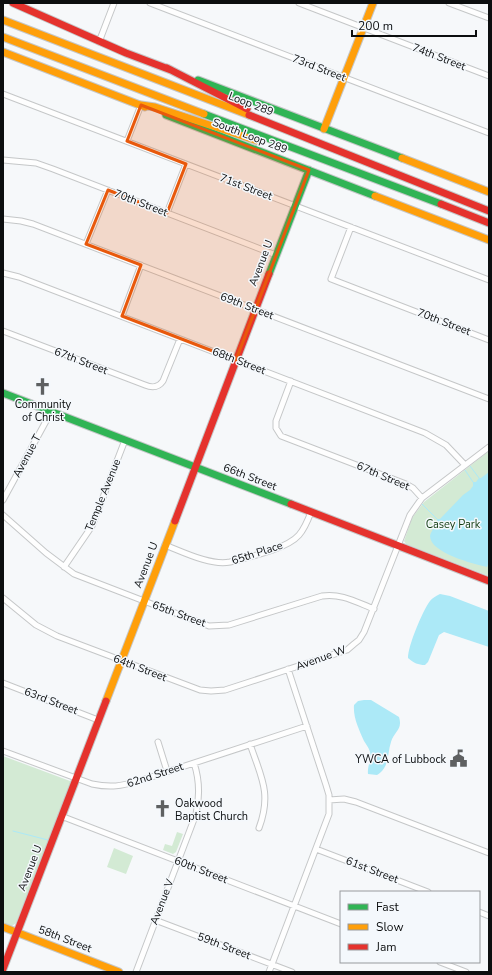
<svg xmlns="http://www.w3.org/2000/svg" width="492" height="975" font-family="'Nunito Sans',sans-serif">
<style>
.green{fill:#d3ead4}
.water{fill:#ace9f7}
.lines{fill:none;stroke-linecap:round;stroke-linejoin:round}
.stream{stroke:#ace9f7;stroke-width:1}
.street-casing{stroke:#c5c7c8;stroke-width:7}
.fast-casing{stroke:#c5c7c8;stroke-width:9}
.slow-casing{stroke:#c5c7c8;stroke-width:9}
.jam-casing{stroke:#c5c7c8;stroke-width:9}
.street{stroke:#fefefe;stroke-width:5}
.fast{stroke:#30b455;stroke-width:7}
.slow{stroke:#ff9f0a;stroke-width:7}
.jam{stroke:#e5322d;stroke-width:7}
.marked{fill:#e8590c;fill-opacity:0.2;stroke:#e8590c;stroke-width:3;stroke-linejoin:round}
.labels{text-anchor:middle;dominant-baseline:central;stroke-width:3;stroke-linejoin:round;paint-order:stroke}
.street-label{font-size:11px;fill:#0c0e0f;stroke:#f4f8fc}
.poi-label{font-size:11px;fill:#0c0e0f;stroke:#f4f8fc}
.park-label{font-size:11px;fill:#113c12;stroke:#f4f8fc}
</style>
<rect width="100%" height="100%" fill="#f6f8fa"/>
<path class="green" d="M489 451V576L406 544 404 541 412 518 424 502Z
M3 756 70 781 71 784 16 923 12 926 3 923Z
M177 832 183 834 176 852 173 854 163 850 165 844 172 846Z
M114 848 133 856 126 874 107 867Z"/>
<path class="water" d="M489 472V562L487 567C474 564 430 553 430 536 431 530 438 525 437 519H440L463 495 470 490 473 486V482H476L479 478H481Z
M440 594 450 596 489 611V647L444 632 439 635 428 662 425 665C418 665 414 663 408 658 408 646 422 612 430 601 432 598 436 596 440 594Z
M364 700H371L399 717C403 730 394 731 391 742 387 754 390 767 377 775L368 774C367 766 372 759 370 752 369 748 366 744 364 741 359 729 353 718 354 705L358 701Z"/>
<g class="lines">
<path class="stream" d="M470 466 479 478
M465 470 473 482
M422 504 437 519
M13 831 48 840"/>
<defs>
<path id="street" d="M150 3 489 133
M299 3 489 76
M449 3 489 18
M99 42 114 3
M3 94 489 280
M127 141 141 105
M3 160 36 163 53 169 276 255
M167 213 186 164
M3 219 21 221 33 224 489 399
M351 227 331 279 489 340
M86 244 108 190
M3 273 19 277 425 433 446 445 465 465
M122 316 141 265
M3 331 145 385C152 388 158 388 163 381L180 339
M291 381 276 421V428L281 436 406 484 413 488 422 498
M3 500 51 412
M3 515 46 553 74 574 209 626 229 625 322 596C341 593 356 602 374 609
M165 545C183 552 211 566 230 562 249 557 287 549 299 535 305 528 308 520 311 512
M64 567 92 526 125 440
M3 598 36 625 57 636 200 690 211 691 225 690 335 654 347 650 354 644 359 640 364 632 410 515 422 498 489 447
M3 683 98 720
M158 742 167 771
M250 744C261 777 272 793 259 828
M3 751 92 784C111 788 121 786 139 781L307 726
M329 800 344 799 356 802 489 853
M61 816 341 924
M316 849 428 892
M479 912 489 916
M155 920 292 972
M440 962 466 972
M136 972 196 814C200 796 200 781 194 763
M269 972 329 814V795L326 785 288 669"/>
<path id="fast" d="M198 80 402 158
M204 114 441 204
M166 115 375 196
M269 274 309 170
M3 393 291 504"/>
<path id="slow" d="M3 20 249 115
M3 37 204 114
M3 52 145 107
M141 105 155 107 258 141
M324 129 373 3
M402 158 489 192
M375 196 489 240
M106 701 175 521
M3 927 119 972"/>
<path id="jam" d="M13 3 126 53 171 70
M167 68 247 109
M249 115 489 211
M441 204 489 223
M291 504 489 581
M175 521 269 274
M3 969 106 701"/>
</defs>
<use href="#street" class="street-casing"/>
<use href="#fast" class="fast-casing"/>
<use href="#slow" class="slow-casing"/>
<use href="#jam" class="jam-casing"/>
<use href="#street" class="street"/>
<use href="#fast" class="fast"/>
<use href="#slow" class="slow"/>
<use href="#jam" class="jam"/>
</g>
<path class="marked" d="M141 105 309 170 236 360 122 316 141 265 86 244 108 190 167 213 186 164 127 141Z"/>
<defs>
<symbol id="church-bare" viewBox="-9 -9 18 18"><path d="M-1.2-6h2.4v3.5h3.3v2.4h-3.3V6h-2.4V-.1h-3.3v-2.4h3.3Z" fill="#5e6061" stroke="#f4f8fc" stroke-width="2.5" paint-order="stroke"/></symbol>
<symbol id="civic-bare" viewBox="-9 -9 18 18"><path d="M-.6-6.5H3V-4.5H.6V-3L4-1V1h2V6H-6V1h2V-1L-.6-3ZM-1.2 2.5V6h2.4V2.5Z" fill="#5e6061" stroke="#f4f8fc" stroke-width="2.5" paint-order="stroke"/></symbol>
</defs>
<g fill-rule="evenodd">
<use href="#church-bare" x="30" y="374" width="25" height="25"/>
<use href="#civic-bare" x="446" y="746" width="25" height="25"/>
<use href="#church-bare" x="150" y="796" width="25" height="25"/>
</g>
<g class="labels">
<g class="street-label">
<text transform="translate(439 57) rotate(21)">74th Street</text>
<text transform="translate(319 68) rotate(21)">73rd Street</text>
<text transform="translate(251 104) rotate(21)">Loop 289</text>
<text transform="translate(250 136) rotate(21)">South Loop 289</text>
<text transform="translate(246 187) rotate(21)">71st Street</text>
<text transform="translate(141 203) rotate(21)">70th Street</text>
<text transform="translate(261 263) rotate(-69)">Avenue U</text>
<text transform="translate(247 306) rotate(21)">69th Street</text>
<text transform="translate(444 322) rotate(21)">70th Street</text>
<text transform="translate(81 361) rotate(21)">67th Street</text>
<text transform="translate(239 361) rotate(21)">68th Street</text>
<text transform="translate(27 456) rotate(-62)">Avenue T</text>
<text transform="translate(383 476) rotate(23)">67th Street</text>
<text transform="translate(250 477) rotate(21)">66th Street</text>
<text transform="translate(103 495) rotate(-68)">Temple Avenue</text>
<text transform="translate(257 553) rotate(-18)">65th Place</text>
<text transform="translate(146 565) rotate(-69)">Avenue U</text>
<text transform="translate(179 614) rotate(20)">65th Street</text>
<text transform="translate(321 658) rotate(-20)">Avenue W</text>
<text transform="translate(140 668) rotate(21)">64th Street</text>
<text transform="translate(51 701) rotate(21)">63rd Street</text>
<text transform="translate(155 775) rotate(-18)">62nd Street</text>
<text transform="translate(30 868) rotate(-69)">Avenue U</text>
<text transform="translate(201 870) rotate(21)">60th Street</text>
<text transform="translate(372 870) rotate(21)">61st Street</text>
<text transform="translate(162 902) rotate(-69)">Avenue V</text>
<text transform="translate(65 939) rotate(21)">58th Street</text>
<text transform="translate(224 946) rotate(21)">59th Street</text>
</g>
<g class="poi-label">
<text x="43" y="404">Community<tspan x="43" dy="13">of Christ</tspan></text>
<text x="446" y="759" text-anchor="end">YWCA of Lubbock</text>
<text x="175" y="803" text-anchor="start">Oakwood<tspan x="175" dy="13">Baptist Church</tspan></text>
</g>
<g class="park-label">
<text x="453" y="524">Casey Park</text>
</g>
</g>
<rect width="492" height="975" fill="none" stroke="#0c0e0f" stroke-width="8"/>
<rect x="340" y="891" width="140" height="72" fill="#f4f8fc" stroke="#979a9d"/>
<rect x="348" y="904" width="20" height="6" fill="#30b455" stroke="#979a9d"/>
<text x="376" y="911" font-size="12" fill="#0c0e0f">Fast</text>
<rect x="348" y="924" width="20" height="6" fill="#ff9f0a" stroke="#979a9d"/>
<text x="376" y="931" font-size="12" fill="#0c0e0f">Slow</text>
<rect x="348" y="944" width="20" height="6" fill="#e5322d" stroke="#979a9d"/>
<text x="376" y="951" font-size="12" fill="#0c0e0f">Jam</text>
<path d="M352 30v6h124v-6" fill="none" stroke="#0c0e0f" stroke-width="2"/>
<text x="358" y="30" font-size="12" fill="#0c0e0f" stroke="#f4f8fc" stroke-width="3" paint-order="stroke">200 m</text>
</svg>
